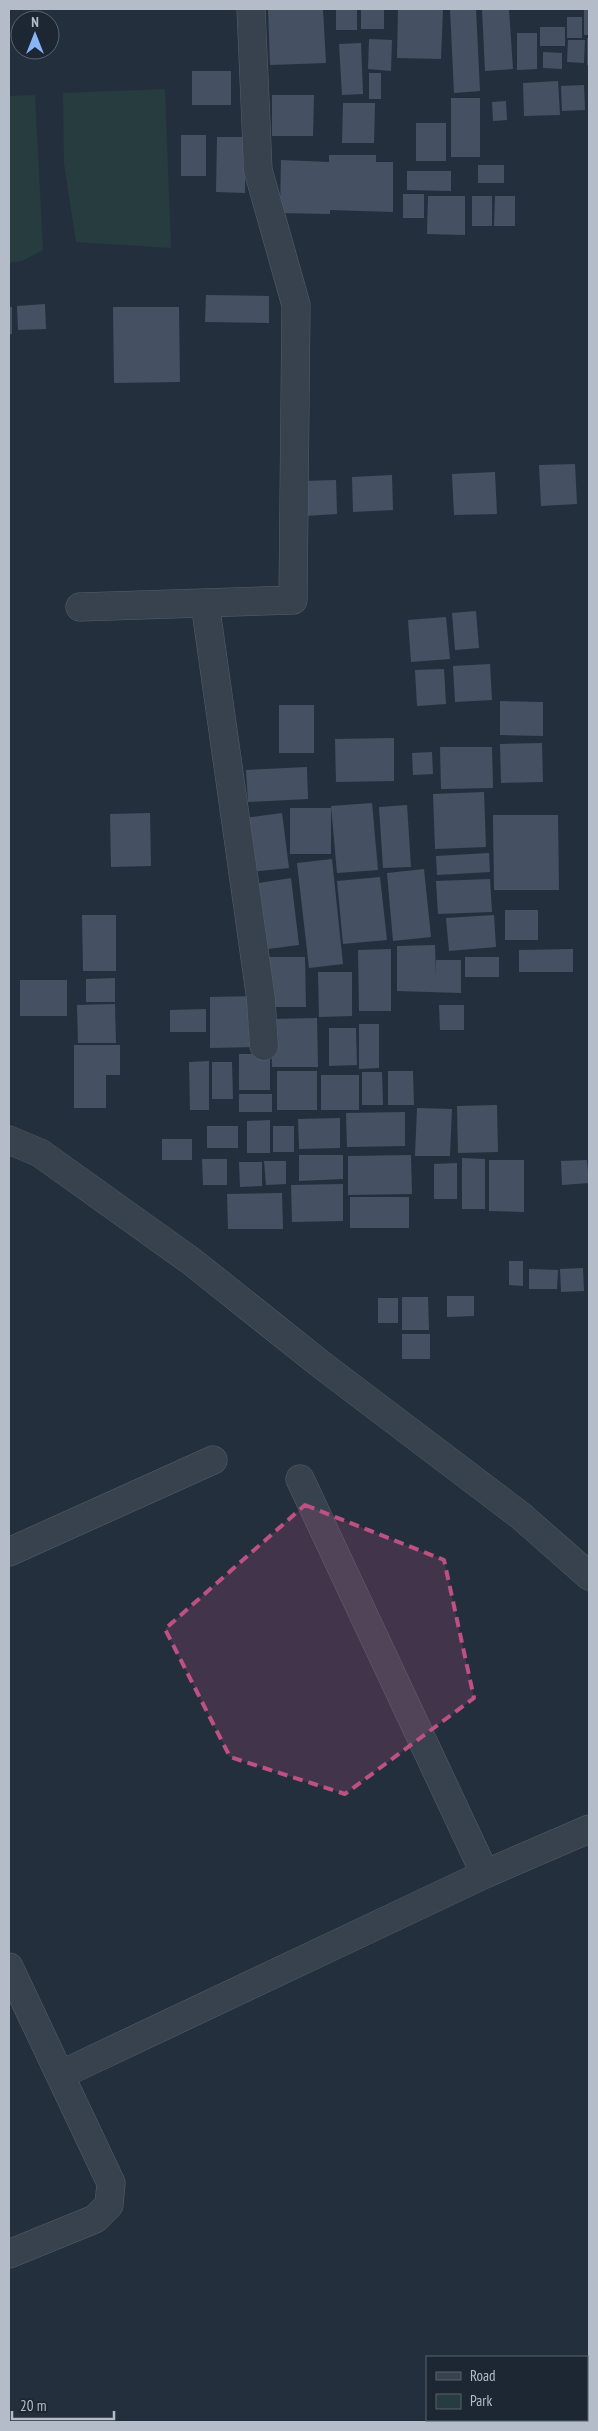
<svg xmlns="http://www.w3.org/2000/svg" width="598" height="2431" font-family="'PT Sans Narrow',sans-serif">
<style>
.green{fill:#263c3f}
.building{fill:#455162}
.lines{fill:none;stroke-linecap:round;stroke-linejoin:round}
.minor-casing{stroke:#565f6c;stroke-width:29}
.minor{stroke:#38414e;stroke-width:28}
.marked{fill:#bd5182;fill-opacity:0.2;stroke:#bd5182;stroke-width:4;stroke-dasharray:10 6;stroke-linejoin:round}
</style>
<rect width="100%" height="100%" fill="#242f3e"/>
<path class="green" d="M165 89 171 248 76 242 64 164 63 93Z
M35 95 43 250 22 261 9 263V96Z"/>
<path class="building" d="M268 9H323L326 63 270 65Z
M336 9H357V30H336Z
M361 9 384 10V29H361Z
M398 9H443L441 59 397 58Z
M450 9H476L480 91 454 93Z
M482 9H509L513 69 485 71Z
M584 9H589V35H584Z
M567 17H582V38H567Z
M540 27H565V46H540Z
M517 33H537V69L517 70Z
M587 38H589V65H587Z
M369 39 392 40 391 71 368 69Z
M568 40H585L584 63 567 62Z
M361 43 363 94 342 95 339 44Z
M543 52 562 53V69L543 68Z
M192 71H231V105H192Z
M369 73H381V99H369Z
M558 81 560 115 524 116 523 83Z
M584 85 585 110 562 111 561 86Z
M272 95H314L313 136H272Z
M451 98H480V157H451Z
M506 101 507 120 493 121 492 102Z
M343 103H375L374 143H342Z
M416 123H446V161H416Z
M181 135H206V176H181Z
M217 137H246L245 193 216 192Z
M329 155H376V162H393V212L330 210V214L280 213 281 160 329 162Z
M478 165H504V183H478Z
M407 171H451V191L407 190Z
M403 194H424V218H403Z
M428 196H465V235L427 234Z
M472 196H492V226H472Z
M495 196H515V226H494Z
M206 295 269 296V323L205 322Z
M45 304 46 329 18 330 17 306Z
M9 307H12V334H9Z
M113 307H179L180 382 114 383Z
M575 464 577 504 541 506 539 465Z
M495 472 497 514 454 515 452 474Z
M392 475 393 510 353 512 352 477Z
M336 480 337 514 305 516 303 481Z
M476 611 479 648 455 650 452 613Z
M446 617 450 659 411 662 408 620Z
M490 664 492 700 455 702 453 666Z
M444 669 446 704 417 706 415 670Z
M500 701 543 702V736L500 735Z
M279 705H314V753H279Z
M394 738V781L336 782 335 739Z
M542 743 543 782 501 783 500 744Z
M440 747H492L493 788 441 789Z
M432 752 433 774 413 775 412 753Z
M307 767 308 799 248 802 246 770Z
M484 792 486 847 435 849 433 794Z
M372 803 378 870 337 873 331 806Z
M407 805 411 867 383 868 379 807Z
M290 808H331V854H290Z
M150 813 151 866 111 867 110 814Z
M282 813 289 868 250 872 244 818Z
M493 815H558L559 890H494Z
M489 853 490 872 437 875 436 856Z
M332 859 343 964 309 968 297 863Z
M424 869 431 937 393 941 387 873Z
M380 877 387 940 343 944 337 881Z
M291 878 299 945 260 950 252 884Z
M490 879 492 912 438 914 436 881Z
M505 910H538V940H505Z
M82 915H116V971H83Z
M494 915 496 947 449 951 446 918Z
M435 945 436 977V960H461V993L397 991V946Z
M391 949V1011H359L358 950Z
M573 949V972H519V950Z
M264 957H305L306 1007H265Z
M465 957H499V977H465Z
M318 972H352V1016L319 1017Z
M115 978V1002H86V979Z
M20 980H67V1016H20Z
M258 996V1047L210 1048V997Z
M115 1004 116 1043H78L77 1005Z
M439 1005H464V1030H440Z
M206 1009V1032H170V1010Z
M317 1018 318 1067H272L271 1019Z
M359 1024H379V1068L359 1069Z
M329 1028H356L357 1065 329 1066Z
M74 1045H120V1075H106V1108H74Z
M239 1054H270V1090H239Z
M209 1061V1110H190L189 1062Z
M212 1062H232L233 1099H212Z
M277 1071H317V1110H277Z
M388 1071H413L414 1105H388Z
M362 1072H382L383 1105H362Z
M321 1075H359V1110H321Z
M239 1094H272V1112H239Z
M497 1105 498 1152 458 1153 457 1106Z
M417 1108 452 1109 450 1156H415Z
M405 1112V1146L347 1147 346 1113Z
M340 1118V1148L299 1149 298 1119Z
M270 1120V1153H247V1121Z
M207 1126H238V1148H207Z
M273 1126H294V1152H273Z
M162 1139H192V1160H162Z
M299 1155H343V1179L299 1181Z
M411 1155 412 1194 348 1195V1156Z
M462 1158 485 1159V1209H462Z
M202 1159H227V1185H203Z
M489 1160H524V1212L489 1211Z
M587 1160 589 1183 562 1185 561 1161Z
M264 1161H286V1184L266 1185Z
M239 1162H262V1186L240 1187Z
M457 1163V1199H434V1164Z
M343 1184V1221L292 1222 291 1185Z
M282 1193 283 1229H228L227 1194Z
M350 1197H409V1228H350Z
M509 1261H523V1286L509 1285Z
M583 1268 584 1291 561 1292 560 1269Z
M529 1269 558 1270 557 1289H529Z
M447 1296H474V1316L447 1317Z
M402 1297H428L429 1330H402Z
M378 1298H398V1323H378Z
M402 1334H430V1359H402Z"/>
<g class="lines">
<defs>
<path id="minor" d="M205 603 261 1000 264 1046
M80 607 293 600 296 305 258 170 251 9
M9 1140 40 1153 191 1261 323 1366 521 1516 589 1576
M300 1479 485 1874
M9 1552 213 1460
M9 1967 111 2183 109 2205 95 2219 9 2254
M60 2075 485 1874 589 1829"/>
</defs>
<use href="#minor" class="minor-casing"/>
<use href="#minor" class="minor"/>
</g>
<path class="marked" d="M305 1505 444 1560 474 1698 345 1794 230 1757 165 1629Z"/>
<rect width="598" height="2431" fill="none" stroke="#b4bcc9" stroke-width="20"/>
<rect x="426" y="2356" width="162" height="65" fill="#1d2633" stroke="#59626f"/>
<rect x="436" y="2372" width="25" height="8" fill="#38414e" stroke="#59626f"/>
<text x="470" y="2381" font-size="15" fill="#b4bcc9">Road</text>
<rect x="436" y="2394" width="25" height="15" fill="#263c3f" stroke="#59626f"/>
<text x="470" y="2406" font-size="15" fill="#b4bcc9">Park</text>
<g transform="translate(35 35)"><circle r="24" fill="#1d2633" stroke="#59626f"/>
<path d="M0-4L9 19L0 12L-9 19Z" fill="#8ab4f8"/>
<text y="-8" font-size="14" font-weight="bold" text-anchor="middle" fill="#b4bcc9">N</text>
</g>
<path d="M12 2411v8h102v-8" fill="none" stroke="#b4bcc9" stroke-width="2.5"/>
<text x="20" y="2411" font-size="15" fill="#b4bcc9" stroke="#1d2633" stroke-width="4" paint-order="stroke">20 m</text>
</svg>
